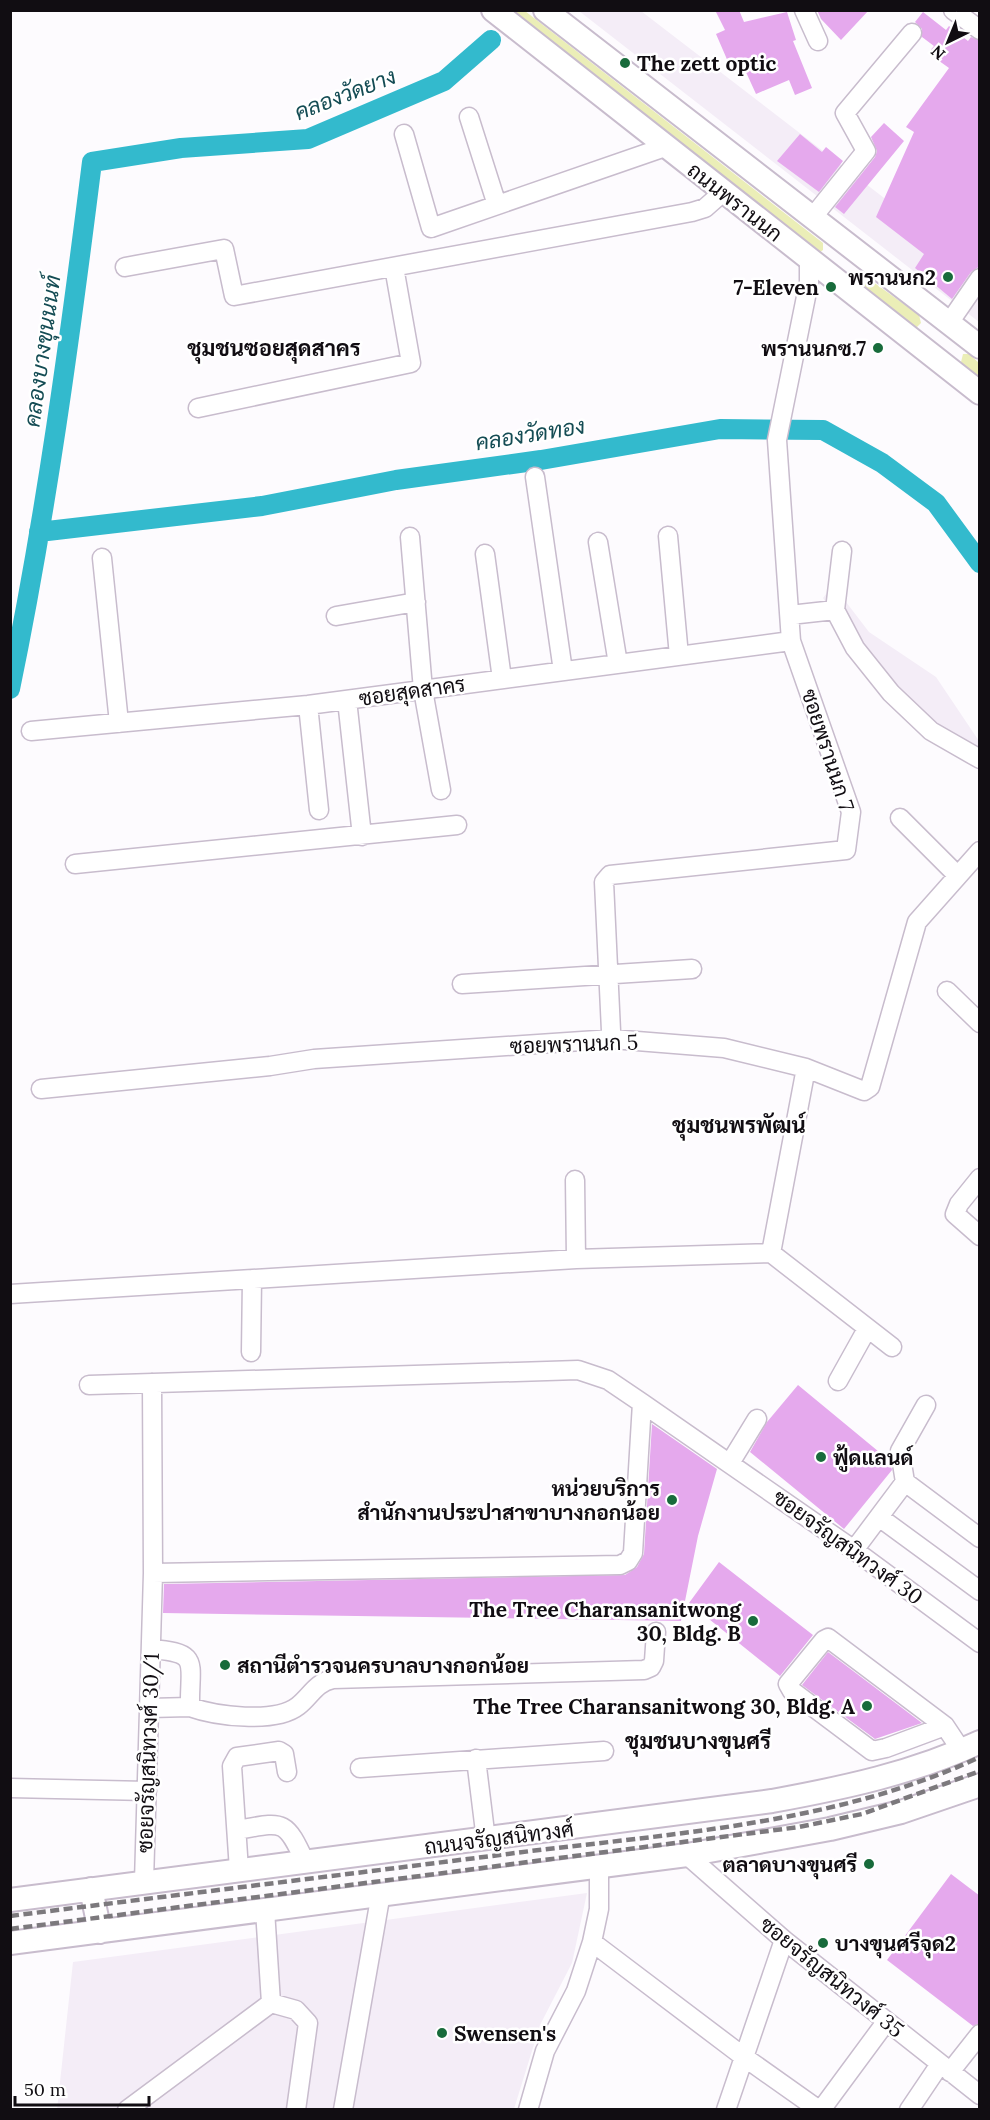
<svg xmlns="http://www.w3.org/2000/svg" width="990" height="2120" font-family="Lora,Sarabun,serif">
<style>
.built{fill:#f4edf7}
.green{fill:#ebeeb7}
.lines{fill:none;stroke-linecap:round;stroke-linejoin:round}
.canal{stroke:#33bacd;stroke-width:20}
.building{fill:#e5a9ed}
.minor-casing{stroke:#c8bccd;stroke-width:21}
.major-casing{stroke:#c8bccd;stroke-width:26}
.minor{stroke:#fff;stroke-width:18}
.major{stroke:#fff;stroke-width:22}
.rail{stroke:#7c797d;stroke-width:4.5;stroke-dasharray:9 4.5;stroke-linecap:butt}
.poi-dot{fill:#186b3b;stroke:#fff;stroke-width:2}
.labels{text-anchor:middle;dominant-baseline:central;stroke-width:5;stroke-linejoin:round;paint-order:stroke}
.poi-label{font-size:21px;font-weight:bold;fill:#110d12;stroke:#fff;text-anchor:end}
.street-label{font-size:21px;fill:#110d12;stroke:#fff}
.water-label{font-size:22px;font-style:italic;fill:#144c54;stroke:#fff}
.neighbourhood-label{font-size:22px;font-weight:bold;fill:#110d12;stroke:#fff}
</style>
<rect width="100%" height="100%" fill="#fdfbfe"/>
<path class="built" d="M579 11H641L979 271V322Z
M833 585 869 632 936 677 979 741V749L949 750 855 648 823 598Z
M587 1893 572 1963 540 2025 514 2109 57 2110 73 1962Z"/>
<path class="green" d="M510 11H525L823 243V250L819 253Z
M869 279 919 315 921 323 916 328 907 325 865 293 864 285Z
M963 354H969L979 363V378L961 362Z"/>
<g class="lines">
<path class="canal" d="M39 532 262 506 396 480 541 460 720 429 823 430 882 463 936 503 980 563
M10 689C46 515 70 338 92 162L181 148 308 139 444 81 491 40"/>
</g>
<path class="building" d="M715 10H739L744 22 787 12 796 40 793 41 812 88 795 95 789 80 756 94 740 59 729 64 716 34 725 30Z
M817 10H869L841 40 821 19Z
M923 12 946 30 949 26 968 41 971 37 980 41V266L971 272 952 299 915 268 924 254 876 217 914 132 906 127 949 68 928 53 934 46 922 37V29L915 22Z
M884 123 904 141 844 214 835 207 875 157 877 151 871 137Z
M800 134 822 152 826 147 843 161 819 192 777 161Z
M798 1385 890 1461 892 1470 844 1529 750 1452 767 1422Z
M652 1424 717 1469 698 1536 681 1621 163 1613 164 1584 625 1575 637 1567 644 1554Z
M719 1562 813 1635 780 1676 689 1603Z
M828 1652 922 1723 875 1739 802 1685Z
M951 1874 980 1896V2023L973 2026 887 1960Z"/>
<g class="lines">
<defs>
<path id="minor" d="M804 10 818 41
M953 10 980 30
M469 117 497 205
M404 134 431 228 665 147
M812 218 866 151 845 113 912 33
M125 267 224 249 234 296 692 212 705 208 722 193
M949 323 980 278
M198 408 411 363 394 267
M535 477 563 671
M668 536 679 656
M410 537 423 690 441 790
M598 542 618 664
M842 551 835 610 855 648 891 693 931 731 980 759
M485 554 502 679
M102 558 119 723
M790 615 835 610
M336 616 416 602
M347 700 362 836
M308 705 319 810
M31 731 308 705 791 641
M900 818 957 875
M75 864 457 825
M462 984 692 969
M947 991 980 1023
M611 1031 604 882 610 875 846 850 851 812 791 641 777 440 809 282V259
M41 1089 270 1066 314 1059 612 1039 724 1048 806 1068 864 1091 870 1087 917 922 980 851
M980 1178 959 1204 955 1214 980 1236
M575 1180 576 1259
M771 1253 806 1068
M10 1294 576 1259 771 1253 892 1347
M251 1352 252 1279
M838 1381 867 1329
M152 1383 153 1573
M89 1385 578 1370 608 1380 642 1403 854 1550 980 1643
M926 1405 900 1451 905 1482 980 1538
M730 1463 757 1419
M879 1517 980 1591
M854 1550 905 1482
M190 1707C215 1716 275 1724 298 1706 311 1696 315 1683 333 1679L644 1670 651 1667 654 1661 656 1632
M149 1708 190 1707C189 1662 202 1653 151 1649
M945 1726 886 1748 872 1751 792 1691 788 1684 824 1640 828 1638 945 1726 961 1750
M476 1759 486 1840
M360 1768 604 1751
M10 1788 147 1791
M237 1830C283 1822 285 1818 305 1862
M687 1855 784 1940 980 2095
M239 1870 232 1766 237 1757 279 1751 284 1754 287 1772
M144 1882 153 1573 620 1565 628 1561 633 1553 642 1403
M592 1942 744 2057 819 2110
M271 2003 296 2010 308 2023 296 2110
M950 2072 980 2034
M127 2110 271 2003 265 1910
M343 2110 381 1893
M528 2110 545 2051 576 1991 592 1942 599 1909V1866
M726 2110 784 1940
M821 2110 886 2022
M909 2110 940 2064"/>
<path id="major" d="M493 10 980 393
M545 10 980 347
M91 1889 100 1932
M10 1900 772 1801C843 1788 914 1773 980 1742
M10 1943 687 1855 830 1829 901 1812 980 1785"/>
</defs>
<use href="#minor" class="minor-casing"/>
<use href="#major" class="major-casing"/>
<use href="#minor" class="minor"/>
<use href="#major" class="major"/>
<path class="rail" d="M10 1916C184 1894 358 1873 531 1851 681 1833 841 1822 980 1757
M10 1929 799 1827 862 1814 980 1771"/>
</g>
<g class="poi-dot">
<circle cx="625" cy="63" r="6"/>
<circle cx="948" cy="277" r="6"/>
<circle cx="831" cy="287" r="6"/>
<circle cx="878" cy="348" r="6"/>
<circle cx="821" cy="1457" r="6"/>
<circle cx="672" cy="1500" r="6"/>
<circle cx="753" cy="1621" r="6"/>
<circle cx="225" cy="1665" r="6"/>
<circle cx="867" cy="1706" r="6"/>
<circle cx="869" cy="1864" r="6"/>
<circle cx="823" cy="1943" r="6"/>
<circle cx="442" cy="2033" r="6"/>
</g>
<g class="labels">
<g class="poi-label">
<text x="637" y="63" text-anchor="start">The zett optic</text>
<text x="936" y="277">พรานนก2</text>
<text x="819" y="287">7-Eleven</text>
<text x="866" y="348">พรานนกซ.7</text>
<text x="833" y="1457" text-anchor="start">ฟู้ดแลนด์</text>
<text x="660" y="1488">หน่วยบริการ<tspan x="660" dy="24">สำนักงานประปาสาขาบางกอกน้อย</tspan></text>
<text x="741" y="1609">The Tree Charansanitwong<tspan x="741" dy="24">30, Bldg. B</tspan></text>
<text x="237" y="1665" text-anchor="start">สถานีตำรวจนครบาลบางกอกน้อย</text>
<text x="855" y="1706">The Tree Charansanitwong 30, Bldg. A</text>
<text x="857" y="1864">ตลาดบางขุนศรี</text>
<text x="835" y="1943" text-anchor="start">บางขุนศรีจุด2</text>
<text x="454" y="2033" text-anchor="start">Swensen's</text>
</g>
<g class="street-label">
<text transform="translate(735 202) rotate(38)">ถนนพรานนก</text>
<text transform="translate(412 691) rotate(-8)">ซอยสุดสาคร</text>
<text transform="translate(828 750) rotate(72)">ซอยพรานนก 7</text>
<text transform="translate(574 1044) rotate(-2)">ซอยพรานนก 5</text>
<text transform="translate(848 1547) rotate(36)">ซอยจรัญสนิทวงศ์ 30</text>
<text transform="translate(148 1753) rotate(-88)">ซอยจรัญสนิทวงศ์ 30/1</text>
<text transform="translate(499 1838) rotate(-7)">ถนนจรัญสนิทวงศ์</text>
<text transform="translate(832 1977) rotate(39)">ซอยจรัญสนิทวงศ์ 35</text>
</g>
<g class="water-label">
<text transform="translate(345 94) rotate(-21)">คลองวัดยาง</text>
<text transform="translate(42 351) rotate(-82)">คลองบางขุนนนท์</text>
<text transform="translate(530 434) rotate(-9)">คลองวัดทอง</text>
</g>
<g class="neighbourhood-label">
<text x="274" y="348">ชุมชนซอยสุดสาคร</text>
<text x="739" y="1125">ชุมชนพรพัฒน์</text>
<text x="698" y="1741">ชุมชนบางขุนศรี</text>
</g>
</g>
<rect width="990" height="2120" fill="none" stroke="#110d12" stroke-width="24"/>
<g transform="translate(948 42) rotate(223)" stroke="#ffffff" stroke-width="4.5" paint-order="stroke">
<path d="M0-4.5L10 22L0 15L-10 22Z" fill="#110d12"/>
<text y="-9" font-size="16" font-weight="bold" text-anchor="middle" fill="#110d12">N</text>
</g>
<path d="M15 2096v9h134v-9" fill="none" stroke="#110d12" stroke-width="3"/>
<text x="24" y="2096" font-size="18" fill="#110d12" stroke="#ffffff" stroke-width="4.5" paint-order="stroke">50 m</text>
</svg>
